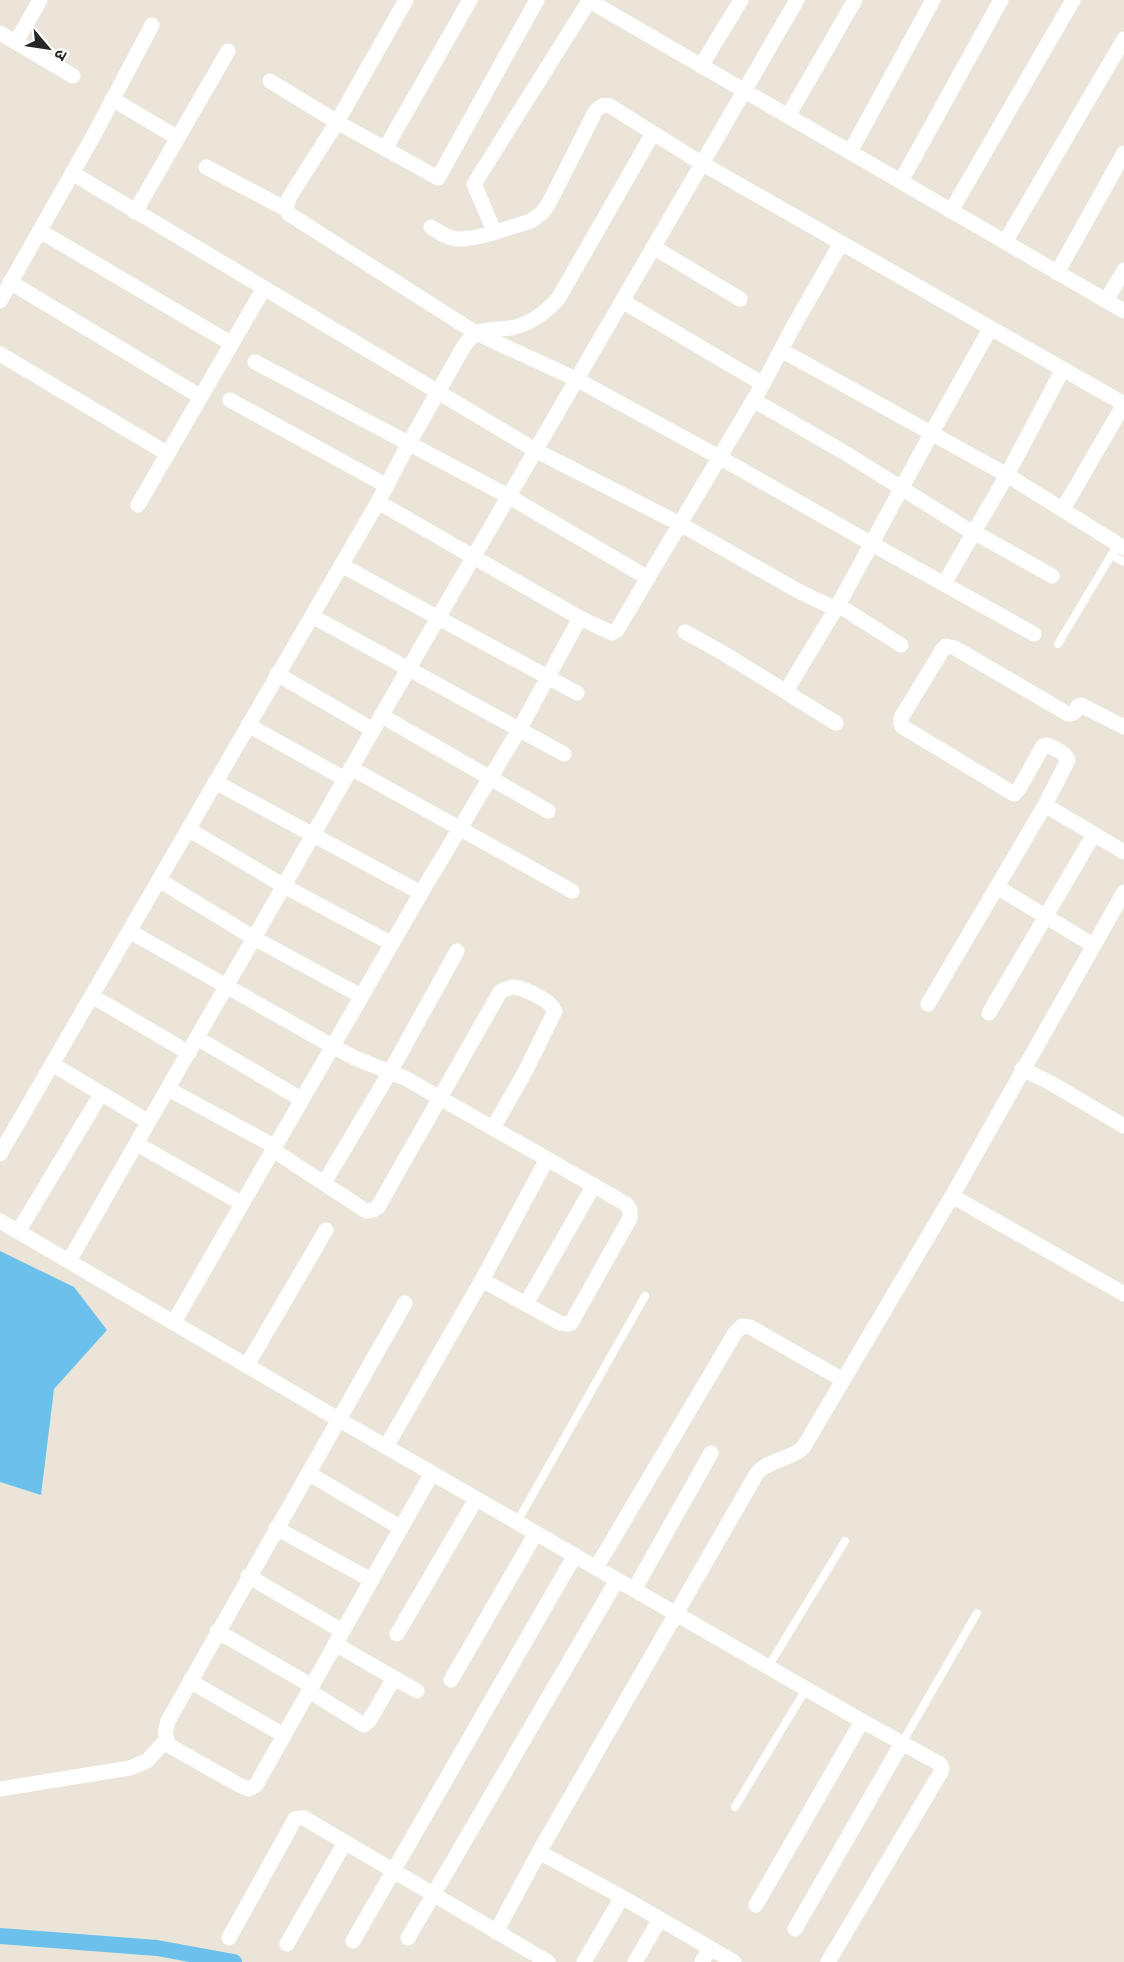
<svg xmlns="http://www.w3.org/2000/svg" width="1124" height="1962" font-family="Figtree,'Noto Sans Devanagari',sans-serif">
<style>
.water{fill:#6cc1ec}
.lines{fill:none;stroke-linecap:round;stroke-linejoin:round}
.canal{stroke:#6cc1ec;stroke-width:16}
.service{stroke:#fff;stroke-width:8}
.minor{stroke:#fff;stroke-width:15}
</style>
<rect width="100%" height="100%" fill="#eae4d9"/>
<path class="water" d="M0 1251 74 1287 107 1330 54 1389 41 1495 0 1482Z"/>
<g class="lines">
<path class="canal" d="M0 1936 157 1948 234 1962"/>
<path class="service" d="M1111 555 1124 562
M1058 644 1118 544
M517 1522 645 1296
M768 1667 845 1541
M902 1743 977 1613
M735 1807 806 1689"/>
<path class="minor" d="M406 0 337 122 289 198 286 209 289 214 476 333 576 379 719 457 872 544 1034 634
M588 0 1124 311
M0 33 73 76
M16 42 40 0
M701 66 741 0
M270 81 337 122 438 178 537 0
M112 99 178 138
M788 116 855 0
M385 149 470 0
M850 152 933 0
M206 167 286 209
M72 173 535 450 680 524 800 592 832 607 838 605 842 598 931 434 990 329
M901 181 1001 0
M951 211 1073 0
M135 212 228 51
M431 227C439 232 447 238 457 239 478 240 510 227 531 221L543 212 549 203 595 112C600 106 603 104 610 106L701 163 1124 404
M40 231 232 344
M494 231 474 184 589 1
M1005 242 1124 39
M653 247 740 299
M1057 273 1124 153
M10 282 201 397
M0 301 95 133 152 25
M622 301 763 384
M1106 301 1124 270
M781 350 1007 475 1124 548
M0 354 168 454
M255 362 508 496 648 578
M230 400 387 486
M753 400 842 451 973 533
M378 502 580 618 612 633 617 630 763 384 792 329 841 243
M138 505 264 288
M1063 509 1124 404
M974 532 1052 576
M341 565 577 693
M944 584 1007 475 1063 369
M312 616 564 754
M685 632 723 653 788 693
M277 674 373 730
M382 716 548 811
M836 723 792 696 788 693V688L838 605 901 645
M248 725 345 779
M351 768 572 891
M215 782 421 893
M1045 805 1124 852
M188 829 284 886 392 944
M159 880 254 938 361 996
M997 887 1093 945
M129 931 332 1046 355 1058 405 1078 626 1204 630 1210V1218L571 1323 568 1324 560 1323 482 1280 386 1447
M92 996 189 1053
M928 1004 1045 805 1068 760C1065 752 1054 748 1047 745L1043 746 1020 787 1014 794 903 727 901 724V718L943 649 946 646 955 648 1068 714 1074 713 1078 706 1081 705 1124 727
M989 1013 1094 834
M197 1038 301 1099
M52 1064 149 1122
M1022 1069 1049 1082 1124 1126
M168 1089 274 1146
M137 1144 241 1203
M0 1154 378 502 409 443 464 346C479 325 488 332 510 328 529 325 545 313 558 299L653 133
M279 1154 366 1211 373 1210 378 1207 500 992C504 990 508 987 514 987 526 989 550 1000 555 1011L525 1072 493 1128
M324 1183 390 1072 457 951
M952 1196 1124 1294
M0 1221 338 1419 862 1721 940 1764 942 1768 941 1772 828 1962
M18 1232 101 1094
M69 1261 373 730 797 0
M482 1280 547 1159
M405 1303 168 1721C165 1731 164 1737 170 1746L239 1785 249 1789 256 1785 432 1473
M526 1304 594 1185
M174 1322 421 893 519 730 580 618
M247 1365 326 1230
M308 1473 401 1528
M276 1528 371 1580
M596 1568 735 1333 742 1326 750 1327 843 1380
M248 1576 342 1631
M634 1590 711 1453
M217 1631 312 1686
M397 1634 476 1499
M335 1644 417 1691
M451 1680 536 1533
M190 1681 283 1735
M309 1691 364 1725 369 1721 394 1678
M0 1789 130 1768 147 1761 166 1740
M539 1852 622 1897 734 1962
M756 1905 862 1721
M795 1929 902 1743
M496 1932 539 1852 757 1473C770 1459 789 1460 803 1448L952 1196 1124 892
M229 1938 295 1819 304 1818 548 1962
M408 1938 617 1580
M353 1941 575 1555
M287 1944 345 1842
M584 1962 622 1897
M635 1962 660 1919
M702 1962 710 1948"/>
</g>
<g transform="translate(48 48) rotate(119)" stroke="#ffffff" stroke-width="4.5" paint-order="stroke">
<path d="M0-4.5L10 22L0 15L-10 22Z" fill="#272727"/>
<text y="-9" font-size="16" font-weight="bold" text-anchor="middle" fill="#272727">उ</text>
</g>
</svg>
